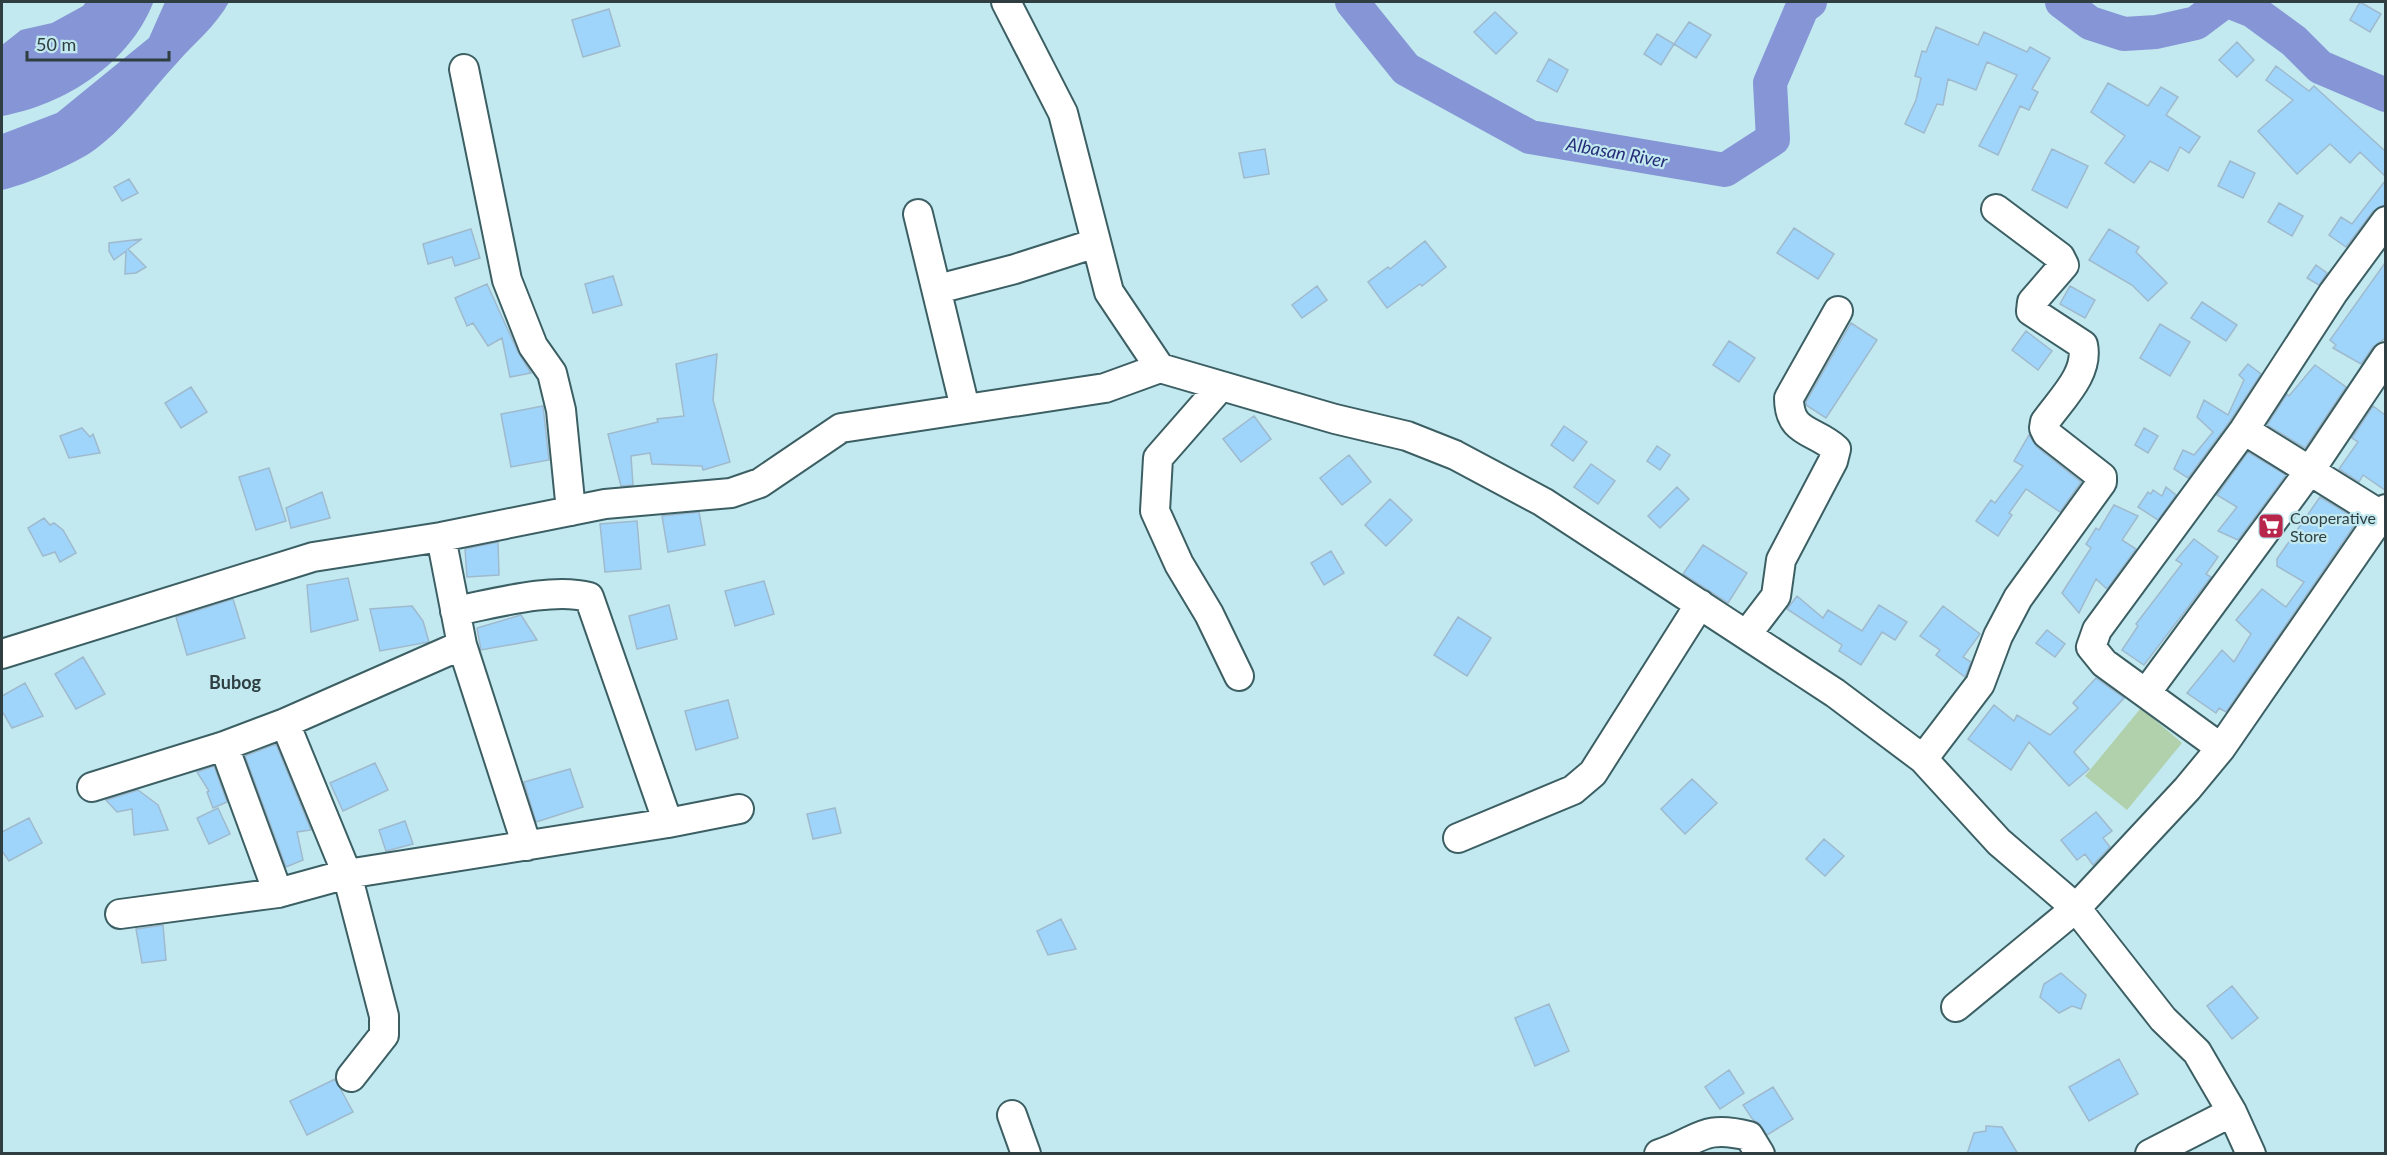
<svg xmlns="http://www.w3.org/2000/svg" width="2387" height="1155" font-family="Lato,sans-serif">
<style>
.green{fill:#b1d0ac}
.water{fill:#8695d5}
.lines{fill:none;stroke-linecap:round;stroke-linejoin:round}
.river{stroke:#8695d5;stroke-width:34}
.building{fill:#a0d5fb;stroke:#9fb9cd;stroke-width:1.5}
.minor-casing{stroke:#3c5f64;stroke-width:32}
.minor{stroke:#fff;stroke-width:28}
.labels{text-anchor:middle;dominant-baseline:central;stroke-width:4.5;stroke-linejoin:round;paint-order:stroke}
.poi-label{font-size:16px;fill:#2f3e41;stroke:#c2e9ef;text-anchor:start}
.water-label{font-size:18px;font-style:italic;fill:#252b76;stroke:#c2e9ef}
.neighbourhood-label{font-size:18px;font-weight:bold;fill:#2f3e41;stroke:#c2e9ef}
</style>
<rect width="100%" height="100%" fill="#c2e9ef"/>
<path class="green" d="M2141 708 2182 743 2127 810 2085 776Z"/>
<path class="water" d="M86 2 153 3C129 64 64 105 2 116V45L21 30 52 23 83 6Z
M165 2H229C216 26 194 43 176 64 149 93 123 131 90 153 70 166 25 185 2 190V134L57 113 149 38Z"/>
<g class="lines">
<path class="river" d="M1352 2 1406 69 1530 137 1725 170 1773 139 1770 83 1802 8 1810 2
M2062 2 2090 23 2124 34 2156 32 2196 23 2224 2
M2230 2 2253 11 2294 41 2320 67 2386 95"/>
</g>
<path class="building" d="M2360 2 2381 14 2370 32 2350 20Z
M609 9 620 46 583 57 572 20Z
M1495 12 1517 33 1496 54 1474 32Z
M1689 22 1711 35 1696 58 1674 44Z
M1936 27 1978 45 1984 32 2027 52 2030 47 2050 58 2032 89 2038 92 2029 110 2020 106 1998 155 1979 146 2017 75 1987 62 1976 90 1948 79 1943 105 1937 104 1924 133 1905 124 1916 100 1921 78 1915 76 1922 51 1926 52Z
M1657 34 1674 44 1661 65 1644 54Z
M2237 42 2254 60 2237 77 2219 60Z
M1549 59 1568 70 1557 92 1537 81Z
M2276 66 2309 91 2314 86 2385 151V176L2360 152 2350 163 2330 144 2297 174 2258 131 2293 100 2266 80Z
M2108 83 2148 106 2161 87 2178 97 2166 115 2200 137 2189 153 2180 147 2168 171 2150 161 2134 183 2105 163 2125 136 2091 112Z
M1265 149 1269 174 1244 178 1239 153Z
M2052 149 2088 166 2067 208 2032 190Z
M2230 161 2255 173 2243 198 2218 186Z
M129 179 138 193 122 201 114 187Z
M2385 181V205L2373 211 2346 247 2329 235 2341 217 2352 224Z
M2279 203 2303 216 2292 236 2268 222Z
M1794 228 1834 254 1818 279 1777 253Z
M471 229 480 258 455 266 452 257 428 264 423 244Z
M2109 229 2139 247 2136 252 2167 283 2148 301 2132 285 2089 260Z
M142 239 128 249 146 267 136 273 125 274 126 251 114 260 109 251V243Z
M1425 241 1446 267 1422 286 1420 284 1387 308 1368 282 1388 267 1390 269Z
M2385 263V338L2373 347 2361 364 2333 348 2336 345 2330 340Z
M2316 265 2327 273 2319 285 2307 278Z
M613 276 622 305 593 313 585 284Z
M487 284 518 352 531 373 510 377 502 338 488 346 473 323 467 326 455 298Z
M1317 286 1327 300 1302 318 1292 305Z
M2070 286 2095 300 2085 318 2060 304Z
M2202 302 2237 325 2226 341 2191 318Z
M1851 323 1877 340 1826 418 1806 405V402Z
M2160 324 2190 342 2170 376 2140 358Z
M2026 331 2052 351 2038 370 2012 350Z
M1729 341 1755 358 1739 382 1713 365Z
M717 354 713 400 730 462 703 470 702 466 652 464 650 453 631 456 633 485 621 486 608 434 658 422 657 419 684 416 676 364Z
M2248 364 2261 374 2230 421 2188 478 2174 469 2183 450 2194 455 2213 432 2197 417 2204 400 2228 415 2244 380 2239 375Z
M2315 365 2346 387 2305 448 2267 425 2287 394 2289 396Z
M191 387 207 412 181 428 165 403Z
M543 406 549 460 511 467 501 414Z
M2373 406 2385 415V490L2363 475 2359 482 2339 469 2358 442 2352 438Z
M1254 416 1271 439 1241 462 1223 439Z
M1564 426 1587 442 1573 461 1551 445Z
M82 428 90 437 93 434 100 453 69 458 60 436Z
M2144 428 2158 436 2148 453 2135 445Z
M2029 435 2037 447 2081 482 2060 512 2026 489 2009 513 2012 515 1998 536 1976 521 1991 500 1995 503 2023 466 2014 461Z
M1657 446 1670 455 1660 470 1647 461Z
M2248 452 2286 475 2238 540 2218 531 2237 507 2217 495Z
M1349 455 1371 482 1342 505 1320 478Z
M1591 464 1615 481 1598 504 1574 487Z
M269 468 286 521 256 530 239 477Z
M1677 487 1689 499 1660 528 1648 516Z
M2166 487 2176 495 2158 520 2138 507 2148 492 2151 494 2153 490 2162 496Z
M322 492 330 518 291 528 286 508Z
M2320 497 2358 520 2226 712 2219 708 2216 713 2187 693 2222 650 2234 662 2251 634 2236 620 2262 589 2286 607 2304 582 2277 566V559Z
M1390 499 1412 520 1386 546 1365 525Z
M2114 505 2138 516 2122 540 2136 549 2107 589 2096 579 2079 613 2062 593 2091 548 2086 544 2096 528 2099 530Z
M699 512 705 545 668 552 662 516Z
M44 518 50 525 54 523 63 530 76 553 60 562 55 552 43 556 28 528Z
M637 521 641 569 605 572 600 524Z
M2194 539 2218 557 2206 574 2211 577 2144 665 2122 650 2138 626 2136 624 2182 564 2176 560Z
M498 542 499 575 467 577 465 549Z
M1703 545 1747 573 1728 603 1683 574Z
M1331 551 1344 573 1324 585 1311 563Z
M348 578 358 620 311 632 307 585Z
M764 581 774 614 735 626 725 591Z
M1797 596 1823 618 1828 610 1862 631 1879 605 1907 622 1895 640 1882 632 1861 665 1839 651 1842 645 1787 609Z
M233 599 245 638 187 655 176 617Z
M669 605 677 639 637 649 629 616Z
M412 606 423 621 429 642 380 651 370 609Z
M1943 606 1980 634 1963 657 1971 662 1965 677 1936 655 1940 650 1920 636Z
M521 615 537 640 481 650 477 628Z
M1458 617 1491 638 1467 676 1434 655Z
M2047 630 2065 644 2055 657 2036 643Z
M83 657 105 694 76 709 55 674Z
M2096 678 2124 698 2074 752 2089 769 2069 786 2029 742 2011 770 1968 739 1994 705 2014 721 2017 715 2050 735 2078 708 2073 703Z
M25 683 43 716 12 728 2 711V696Z
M728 700 738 738 696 750 685 711Z
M276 744 311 830 297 832 303 860 286 867 245 756Z
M375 763 388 790 343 811 330 783Z
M214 766 227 802 213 808 207 792 209 791 197 772Z
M570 769 583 807 536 822 524 782Z
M1692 779 1717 803 1685 834 1661 809Z
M138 790 158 805 168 830 134 835 132 809 117 812 106 800Z
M218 808 230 834 209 844 197 818Z
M835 808 841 833 813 839 807 814Z
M2096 812 2112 831 2103 838 2110 847 2093 865 2085 854 2077 860 2061 840Z
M29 818 42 843 9 861 2 851V832Z
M405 821 413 844 386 851 379 830Z
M1824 839 1844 856 1825 876 1806 859Z
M1061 919 1076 949 1048 955 1037 931Z
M163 925 166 960 142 963 136 929Z
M2061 973 2086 995 2081 1009 2072 1006 2059 1013 2040 997 2044 984Z
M2232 986 2258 1018 2232 1039 2207 1006Z
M1549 1004 1569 1051 1535 1066 1515 1018Z
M2119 1059 2138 1094 2089 1121 2069 1087Z
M1729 1070 1744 1093 1720 1109 1705 1087Z
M335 1079 353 1112 307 1135 290 1101Z
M1773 1087 1793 1119 1767 1135 1759 1123 1753 1120 1743 1105Z
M1986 1126 2002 1127 2018 1154H1967L1974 1133 1986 1131Z"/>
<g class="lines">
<defs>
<path id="minor" d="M1006 2 1063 113 1109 292 1160 368 1335 419 1407 436 1455 455 1543 502 1835 693 1923 759 1999 842 2076 908 2163 1019 2197 1052 2232 1112 2251 1154
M464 69 507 280 533 346 552 373 561 410 571 511
M918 214 965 408
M938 289 1015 269 1096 243
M1221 386 1158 458 1155 511 1179 564 1209 614 1239 676
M2244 430 2381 515
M441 537 462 645 527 846
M1747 634 1776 596 1781 560 1833 461 1836 449C1814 429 1789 434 1789 398L1838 311
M2 654 313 557 441 537 605 504 731 493 760 483 841 428 1105 388 1160 368
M2146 693 2311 469 2386 357
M285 723 347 874 384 1016V1035L351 1077
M224 746 278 893
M2221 748 2104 663 2091 647 2097 630 2244 430 2333 293 2386 221
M1923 759 1980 684 1998 636 2018 598 2102 482V477L2047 434 2044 428 2045 422C2061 399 2089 374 2083 345L2031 311 2032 302 2064 265 2060 257 1996 209
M92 787 224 746 285 723 462 645
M668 823 739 809
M1458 838 1573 790 1593 773 1700 604
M120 914 278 893 347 874 668 823 589 597C552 587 493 604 455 611
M1956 1007 2076 908 2187 789 2221 748 2386 509
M1012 1115 1026 1154
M1659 1154C1700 1141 1701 1124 1749 1136L1760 1154
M2150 1154 2232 1112"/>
</defs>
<use href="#minor" class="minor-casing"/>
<use href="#minor" class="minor"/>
</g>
<defs>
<symbol id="supermarket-square" viewBox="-11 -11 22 22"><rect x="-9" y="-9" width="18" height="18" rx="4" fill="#b8274b" stroke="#c2e9ef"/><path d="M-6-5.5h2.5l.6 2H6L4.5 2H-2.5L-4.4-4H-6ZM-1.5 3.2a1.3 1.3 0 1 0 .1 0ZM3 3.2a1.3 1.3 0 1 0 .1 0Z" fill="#fff"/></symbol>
</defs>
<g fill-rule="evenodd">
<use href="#supermarket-square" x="2256" y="511" width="30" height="30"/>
</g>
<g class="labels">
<g class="poi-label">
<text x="2290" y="517">Cooperative<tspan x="2290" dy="18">Store</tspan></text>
</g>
<g class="water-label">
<text transform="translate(1617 152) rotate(10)">Albasan River</text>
</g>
<g class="neighbourhood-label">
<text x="235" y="682">Bubog</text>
</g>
</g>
<rect width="2387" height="1155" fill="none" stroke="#2f3e41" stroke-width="6"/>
<path d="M27 51v9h142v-9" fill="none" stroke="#2f3e41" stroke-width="3"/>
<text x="36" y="51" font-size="18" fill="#2f3e41" stroke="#c2e9ef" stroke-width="4.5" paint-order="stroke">50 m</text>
</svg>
